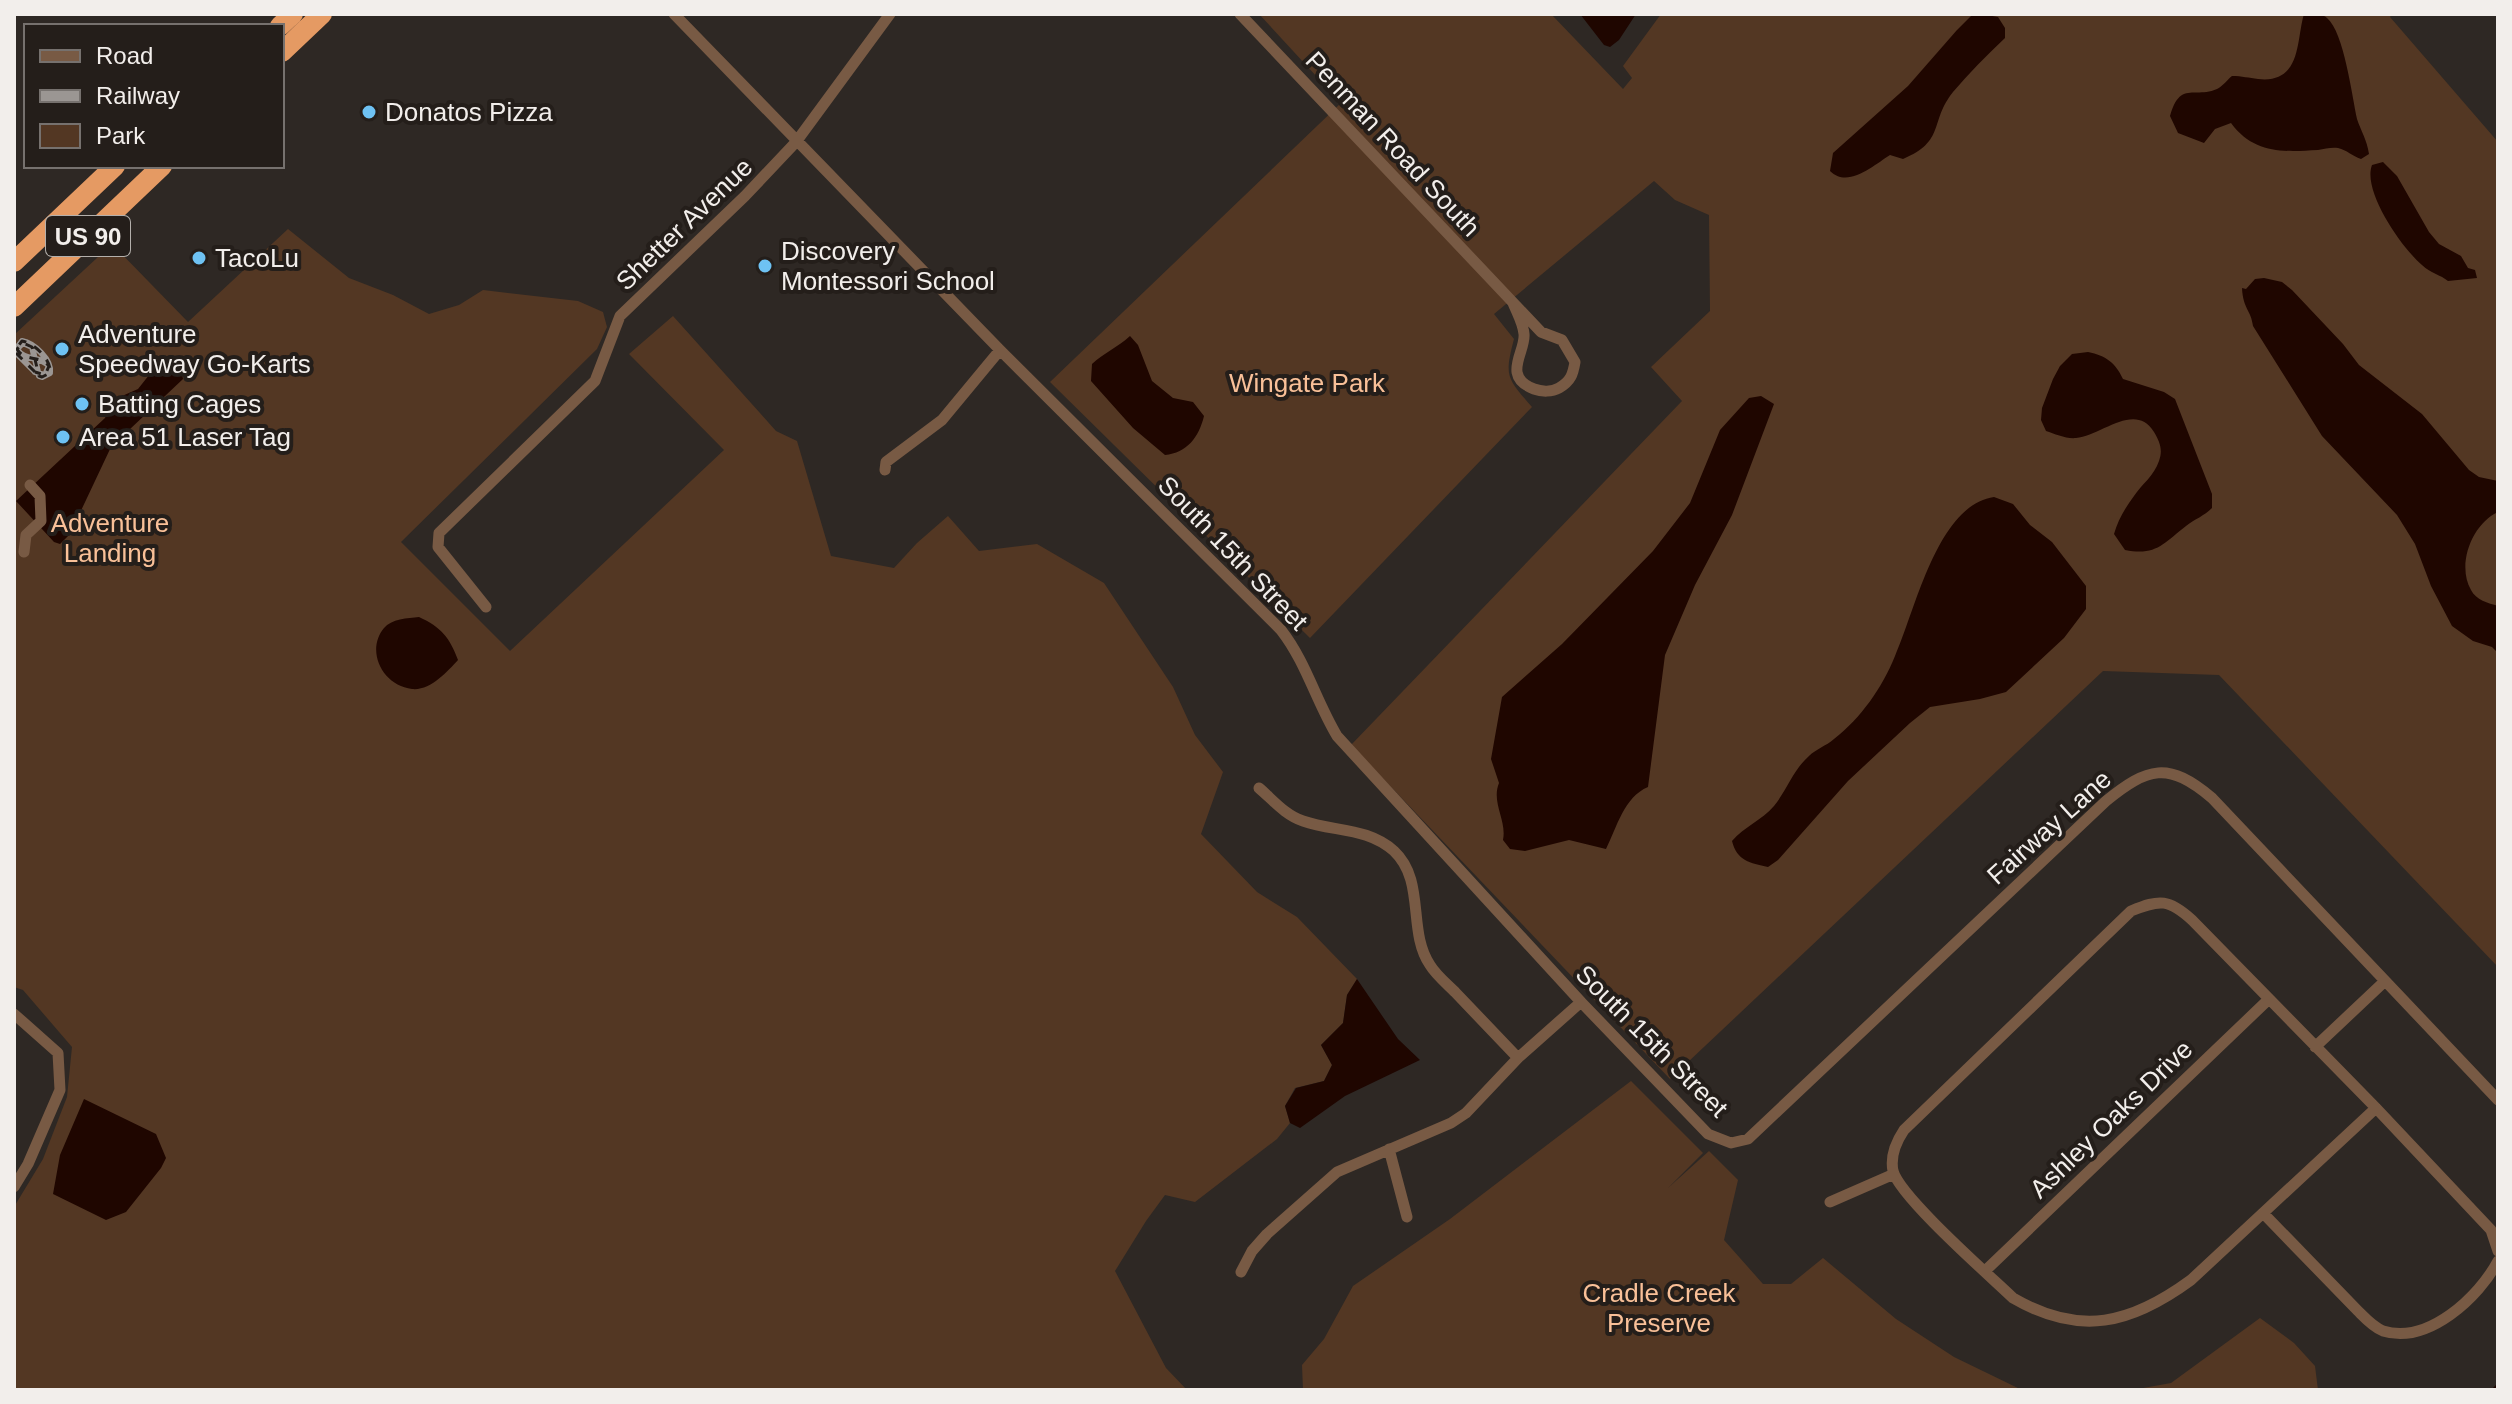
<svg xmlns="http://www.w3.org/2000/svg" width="2512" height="1404" font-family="Arial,sans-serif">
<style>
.green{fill:#533723}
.water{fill:#1f0600}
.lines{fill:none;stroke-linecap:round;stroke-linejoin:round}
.stream{stroke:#1f0600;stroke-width:3}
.street{stroke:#785a44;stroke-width:11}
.highway{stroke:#e59a63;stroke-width:20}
.rail-casing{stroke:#9b9693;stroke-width:6}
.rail{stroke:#241e1a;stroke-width:3;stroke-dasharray:9;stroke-linecap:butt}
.poi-dot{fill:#6ec2f3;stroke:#241e1a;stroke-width:3}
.labels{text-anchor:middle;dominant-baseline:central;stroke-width:8;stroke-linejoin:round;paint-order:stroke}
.shield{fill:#241e1a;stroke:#b4b0ac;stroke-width:2}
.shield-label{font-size:24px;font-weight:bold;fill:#f2eeeb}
.poi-label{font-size:26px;fill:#f2eeeb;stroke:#241e1a;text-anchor:start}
.street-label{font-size:26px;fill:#f2eeeb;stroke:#241e1a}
.park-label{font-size:26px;fill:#f9c098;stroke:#241e1a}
</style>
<rect width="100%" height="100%" fill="#2e2824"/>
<path class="green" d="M1259 14H1551L1623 89 1632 78 1623 66 1661 14H2392L2390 17 2498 142V967L2219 675 2103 671 1670 1079 1351 745 1682 401 1651 367 1710 311 1709 215 1675 200 1654 181 1494 314 1514 339C1504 377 1507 378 1532 407L1310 638 1050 382 1341 103Z
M288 229 349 278 393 295 429 314 459 305 483 290 578 301 603 312 607 327 597 349 401 542 510 651 724 450 629 354 673 316 776 431 797 441 831 556 894 568 917 543 948 516 979 551 1037 544 1104 583 1173 687 1195 735 1223 772 1201 834 1257 892 1297 917 1357 979 1347 995 1343 1023 1321 1045 1332 1065 1324 1081 1295 1088 1285 1106 1290 1123 1277 1139 1195 1202 1165 1195 1146 1221 1115 1271 1166 1368 1187 1390H14V1207L43 1159 67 1097 72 1047 23 990 14 987V335L112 244 188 322Z
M1631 1081 1703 1153 1668 1188 1709 1151 1738 1180 1724 1240 1763 1284H1791L1823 1258 1896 1319 1954 1357 2022 1390H1303L1302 1365 1324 1339 1353 1286 1450 1219Z
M2260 1318 2294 1343 2315 1366 2318 1390H2132L2171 1383Z"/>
<path class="water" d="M1580 14H1636L1619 40 1610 47 1604 45Z
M1981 14 1998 17 2005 28V38C1987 55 1969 73 1953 92 1929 122 1946 141 1903 159L1890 155C1874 165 1848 189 1830 171L1833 153 1908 86 1957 30 1971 16Z
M2304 14C2312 14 2321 12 2327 18 2344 32 2352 96 2357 119 2361 131 2367 140 2369 154L2361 159C2352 156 2347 150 2338 148 2331 147 2325 149 2318 150 2283 152 2254 154 2231 123L2215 129 2204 143 2178 133 2170 116C2180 80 2195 99 2217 89 2222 87 2228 79 2232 76 2242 76 2249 78 2258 79 2302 84 2296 40 2304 14Z
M2383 162 2397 176 2429 232 2439 244 2461 256 2468 268 2475 270 2477 278 2448 281C2441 275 2430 273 2422 265 2402 248 2362 191 2372 165Z
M2264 278 2282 282 2292 290 2343 344 2359 365 2422 414 2469 470 2479 477 2498 481V512C2473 523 2456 564 2471 590 2476 600 2488 603 2498 606V653L2492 647 2473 641 2452 626 2431 586 2415 544 2397 515 2322 436 2253 326C2251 310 2243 309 2242 288L2246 289 2255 279Z
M1130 336 1138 345 1152 381 1173 398 1193 402 1204 416C1199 437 1187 453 1165 455L1133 428 1091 381 1092 364C1104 353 1118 347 1130 336Z
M2088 352C2106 356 2115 362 2123 379L2164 392 2175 399 2212 494V508C2204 516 2195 519 2186 526 2163 544 2156 556 2125 550L2114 534C2118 520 2125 508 2134 496 2142 484 2154 476 2159 461 2163 450 2160 442 2154 432 2135 401 2101 436 2076 438 2066 439 2055 434 2046 431L2041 420 2042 408 2053 379 2060 366 2072 354Z
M180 363 183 379 111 447 70 534 60 544 54 542 16 501 105 418 113 400 138 389 157 365Z
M1761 396 1774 404 1732 515 1695 585 1665 655 1648 787C1624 797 1617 827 1606 849L1569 840 1525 851 1510 849 1503 840C1507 820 1491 803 1499 783L1491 759 1502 697 1562 644 1653 551 1690 503 1720 430 1749 398Z
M1994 497 2013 504 2030 525 2052 542 2086 586V609L2064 638 2006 692 1980 699 1930 707 1910 723 1848 781 1778 860 1768 867C1750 863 1737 861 1732 841 1744 827 1762 820 1774 806 1787 790 1793 770 1809 756 1816 749 1826 746 1834 739 1861 718 1882 688 1895 656 1915 612 1937 505 1994 497Z
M419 617C441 627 450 638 458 660 447 672 430 691 412 689 383 686 365 651 384 628 391 619 408 618 419 617Z
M1357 979 1398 1039 1420 1060 1345 1096 1300 1128 1290 1123 1285 1106 1296 1088 1324 1081 1332 1065 1321 1045 1343 1023 1347 995Z
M84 1099 156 1134 166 1158 161 1168 126 1212 106 1220 53 1194 60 1155Z"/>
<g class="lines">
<path class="stream" d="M2493 1390 2498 1385"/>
<path class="street" d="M674 14 1000 350 1281 630C1306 662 1316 701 1337 736L1581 1002 1708 1134 1731 1143 1748 1139 2106 801C2148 767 2168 761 2212 798L2498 1100
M1240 14 1541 332 1562 340 1575 362C1573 374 1571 381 1559 388 1552 392 1542 392 1534 389 1501 376 1526 352 1524 334 1523 323 1517 313 1513 303
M885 470 886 462 942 420 1000 350
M24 552 26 535 41 521 40 496 30 485
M486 607 438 547 439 533 595 381 620 316 745 196 796 142 890 14
M1259 788C1273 800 1285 815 1303 821 1334 832 1367 827 1394 851 1426 881 1407 931 1430 965 1436 975 1447 984 1455 992 1476 1014 1497 1036 1518 1058
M14 1014 58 1053 60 1090 28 1164 14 1187
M2315 1047 2385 981
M2376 1108 2191 1280C2131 1324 2080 1337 2013 1298 1989 1275 1900 1197 1893 1171 1890 1156 1896 1142 1904 1130L2131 911C2160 899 2169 899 2192 920L2376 1108 2491 1230 2498 1251
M1389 1149 1407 1217
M1830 1202 1894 1174
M2263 1213 2358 1311C2365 1318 2373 1327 2383 1331 2428 1345 2479 1297 2498 1261
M1985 1271 2269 999
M1241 1272 1252 1251 1267 1234 1337 1172 1451 1123 1466 1113 1518 1058 1581 1002"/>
<path class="highway" d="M280 26 293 14
M282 52 322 14
M14 262 115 166
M14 307 162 166"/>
<defs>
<path id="rail" d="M35 372 17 354 16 349 22 341C34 343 52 360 50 373L42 377 39 376 32 347 23 343 17 349C24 362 41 355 49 366L45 375 35 372"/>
</defs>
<use href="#rail" class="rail-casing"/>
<use href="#rail" class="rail"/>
</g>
<g class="poi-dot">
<circle cx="369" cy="112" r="8"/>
<circle cx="199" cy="258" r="8"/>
<circle cx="765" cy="266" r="8"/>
<circle cx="62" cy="349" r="8"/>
<circle cx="82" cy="404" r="8"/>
<circle cx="63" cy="437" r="8"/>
</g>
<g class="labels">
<rect class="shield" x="46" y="216" width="84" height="40" rx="6"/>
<g class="shield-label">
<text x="88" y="236">US 90</text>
</g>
<g class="poi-label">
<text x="385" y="112">Donatos Pizza</text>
<text x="781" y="251">Discovery<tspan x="781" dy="30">Montessori School</tspan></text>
<text x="215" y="258">TacoLu</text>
<text x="78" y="334">Adventure<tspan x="78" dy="30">Speedway Go-Karts</tspan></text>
<text x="98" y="404">Batting Cages</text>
<text x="79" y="437">Area 51 Laser Tag</text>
</g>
<g class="street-label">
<text transform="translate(1393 144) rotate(47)">Penman Road South</text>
<text transform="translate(684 224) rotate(-44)">Shetter Avenue</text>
<text transform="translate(1233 553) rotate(46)">South 15th Street</text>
<text transform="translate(2049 827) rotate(-42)">Fairway Lane</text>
<text transform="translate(1652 1041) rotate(45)">South 15th Street</text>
<text transform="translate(2111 1119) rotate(-44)">Ashley Oaks Drive</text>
</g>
<g class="park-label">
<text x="1307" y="383">Wingate Park</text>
<text x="110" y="523">Adventure<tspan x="110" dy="30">Landing</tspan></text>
<text x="1659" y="1293">Cradle Creek<tspan x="1659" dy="30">Preserve</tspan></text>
</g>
</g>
<rect width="2512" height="1404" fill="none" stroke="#f2eeeb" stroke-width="32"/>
<rect x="24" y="24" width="260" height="144" fill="#241e1a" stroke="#76716e" stroke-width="2"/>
<rect x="40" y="50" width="40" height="12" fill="#785a44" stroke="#76716e" stroke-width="2"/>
<text x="96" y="64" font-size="24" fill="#f2eeeb">Road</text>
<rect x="40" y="90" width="40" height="12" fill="#9b9693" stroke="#76716e" stroke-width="2"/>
<text x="96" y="104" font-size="24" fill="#f2eeeb">Railway</text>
<rect x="40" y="124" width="40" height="24" fill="#533723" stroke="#76716e" stroke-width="2"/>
<text x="96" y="144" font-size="24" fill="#f2eeeb">Park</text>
</svg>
